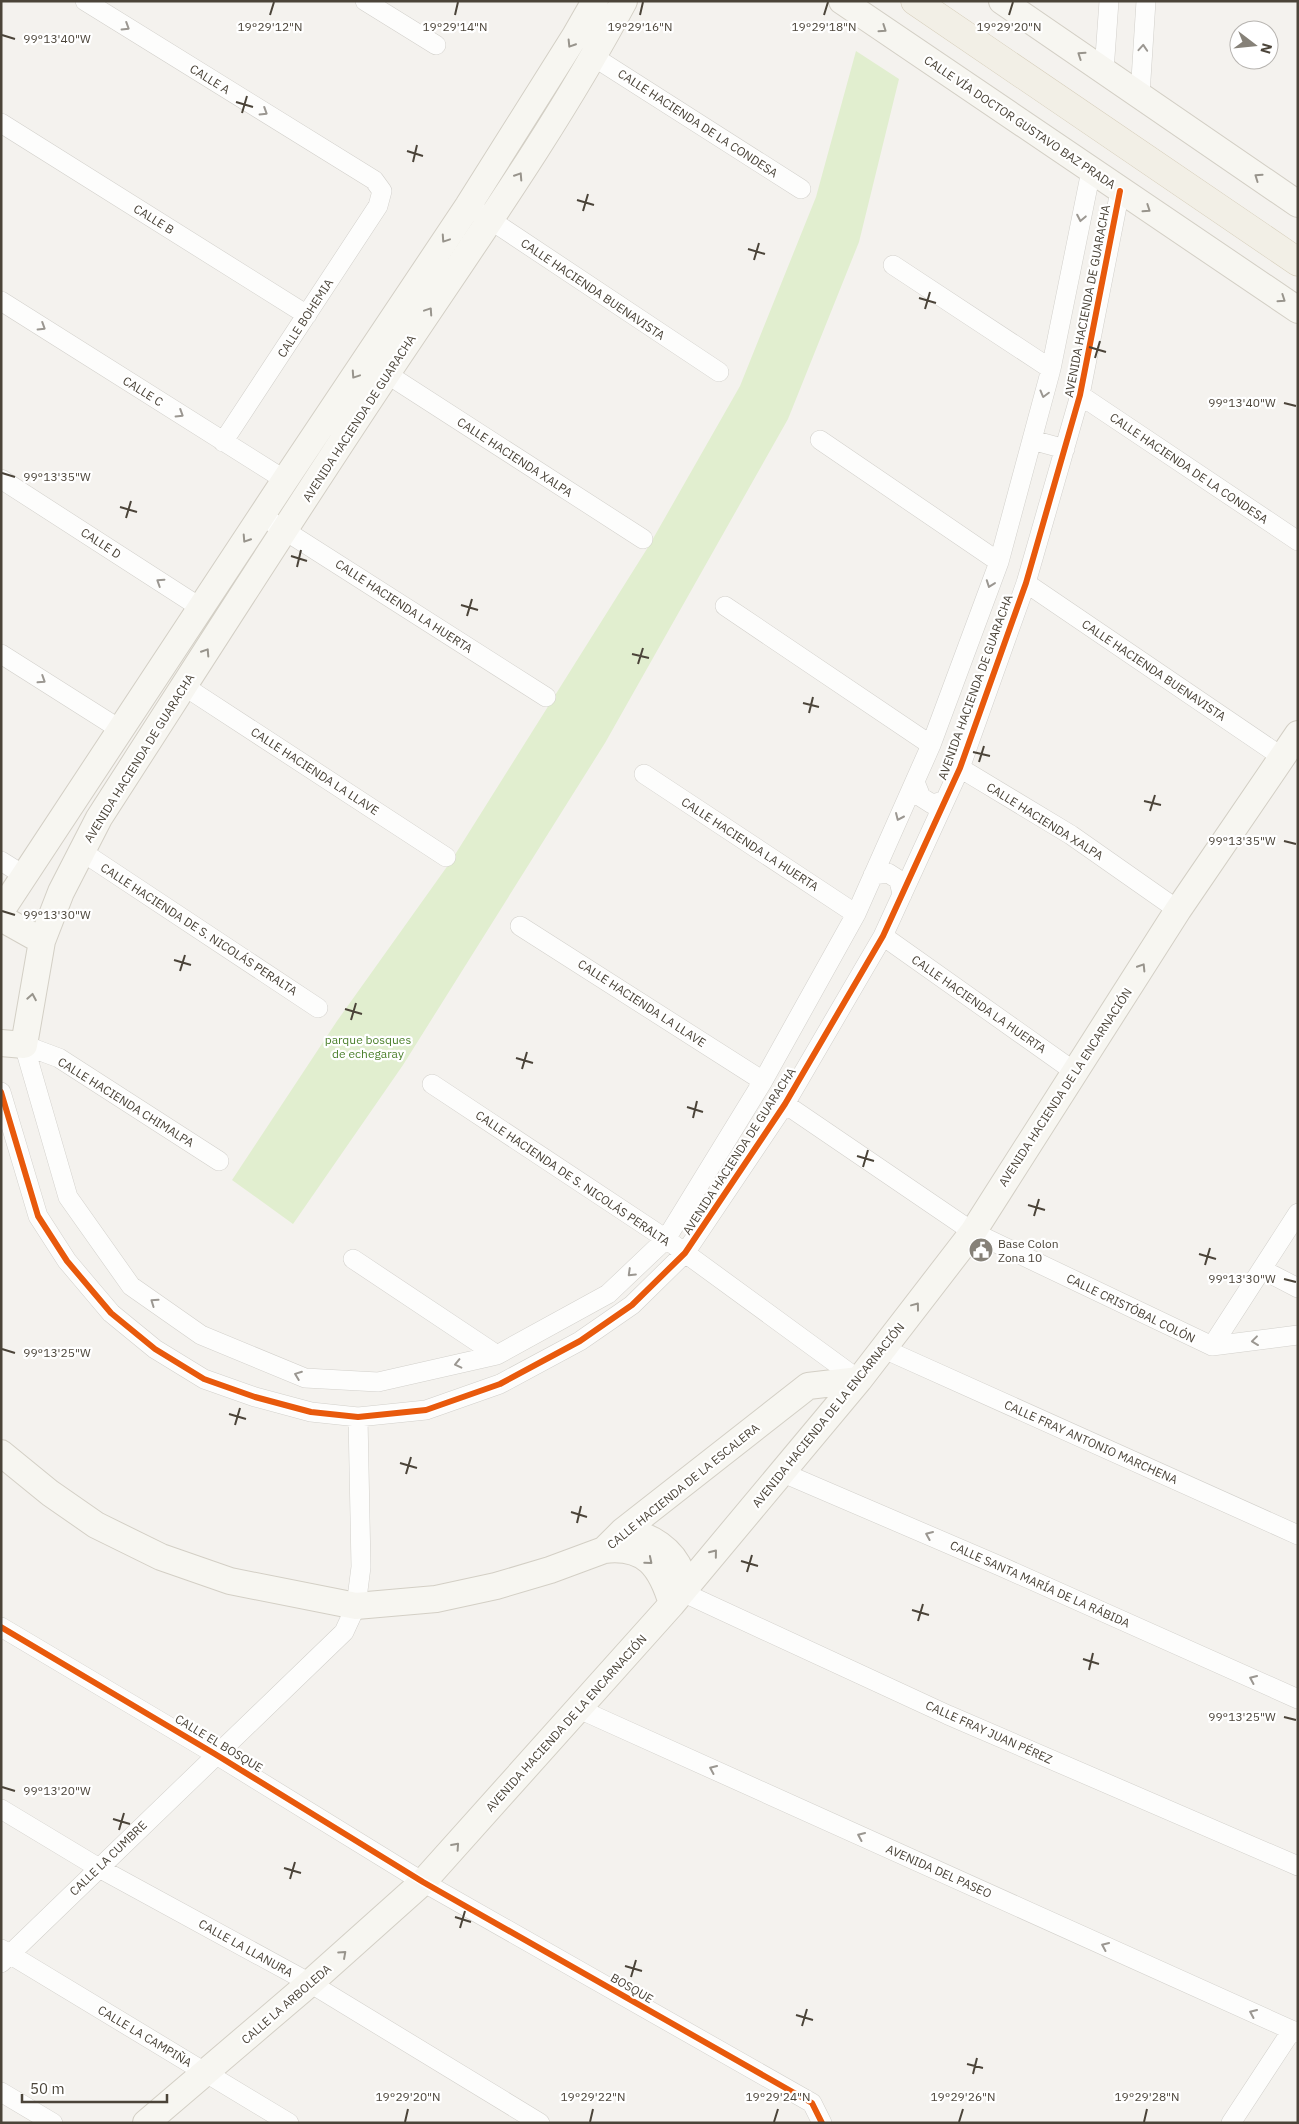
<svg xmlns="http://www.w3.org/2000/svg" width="1299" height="2124" font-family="'IBM Plex Sans',sans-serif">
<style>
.green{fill:#e1eecf}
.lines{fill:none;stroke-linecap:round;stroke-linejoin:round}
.street-casing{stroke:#d2d0cb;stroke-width:20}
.secondary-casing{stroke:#d3cfc5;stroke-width:28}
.primary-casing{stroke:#d6cebb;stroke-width:29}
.street{stroke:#fdfdfc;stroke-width:19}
.secondary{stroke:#f7f6f1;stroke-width:26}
.primary{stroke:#f2efe6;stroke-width:28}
.cycleway-casing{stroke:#fff;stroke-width:9}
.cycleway{stroke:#e8590c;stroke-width:6}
.oneway{stroke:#9b9791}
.oneway2{stroke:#98948c}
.ticks{fill:none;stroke:#4b4439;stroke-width:2}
.labels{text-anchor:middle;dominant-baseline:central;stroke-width:4.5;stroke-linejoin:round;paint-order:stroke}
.street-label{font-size:12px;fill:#4b4439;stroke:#fff}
.park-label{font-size:12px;fill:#4a7f2a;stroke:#fff}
.poi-label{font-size:12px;fill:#4b4439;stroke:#fff;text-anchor:start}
.ticks-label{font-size:12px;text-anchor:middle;fill:#4b4439;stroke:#fff;stroke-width:4.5;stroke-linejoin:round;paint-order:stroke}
</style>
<rect width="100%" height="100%" fill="#f4f2ee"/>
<path class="green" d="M856 51 899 79 859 242 788 419 605 743 403 1065 293 1224 232 1180 337 1021 451 861 650 544 740 386 816 197Z"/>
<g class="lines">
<defs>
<path id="street" d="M85 1 374 180 382 191 378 206 223 442
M365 1 436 45
M594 57 801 189
M1104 71 1109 1
M1140 95 1146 1
M1 123 307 315
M480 213 719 372
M893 265 1051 369
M1 301 285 480
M387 374 643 539
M1080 395 1298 541
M820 440 999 562
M1032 440 1065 449
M1 479 201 608
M273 523 546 697
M1026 583 1282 757
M725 606 931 745
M1 654 121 730
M184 686 446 857
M960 768 1071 835 1178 910
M644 774 856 914
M915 782 921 797 932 804 944 801
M81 851 318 1008
M1 861 25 876
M873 875 888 873 899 880 902 895
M520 926 763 1081
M883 936 1075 1072
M24 1045 68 1197 131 1286 201 1335 305 1378 378 1382 497 1355 608 1294 666 1239 763 1081 856 914 931 745 999 562 1051 369 1091 171
M24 1045 59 1058 219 1161
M432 1084 666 1239 859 1380
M1 1092 38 1216 67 1261 111 1313 155 1349 204 1379 255 1397 311 1412 358 1417 426 1410 500 1384 580 1341 632 1305 685 1253 785 1104 883 936 960 768 1026 583 1080 395 1120 191
M785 1104 973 1232 1212 1346 1298 1335
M353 1259 497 1355
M1263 1270 1298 1288
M1212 1346 1298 1213
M884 1349 1298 1535
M781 1472 1000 1566 1298 1699
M682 1592 948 1715 1298 1866
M1 1627 215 1754 423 1882 812 2103 822 2123
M579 1709 1298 2033
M1 1809 99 1868 310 1983 540 2123
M1 1949 289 2123
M1 1963 344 1632 356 1606 361 1567 358 1417
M1 2092 53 2123
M1231 2123 1292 2030"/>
<path id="secondary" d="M842 1 1298 310
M1002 1 1298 204
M1 911 285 480 468 206 575 36 595 1
M1 918 42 941
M1 1043 24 1045 42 941 61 892 99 818C195 669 290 519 388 372 469 250 555 130 624 1
M1 1453 50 1493 96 1525 161 1557 230 1581 356 1606 436 1599 496 1586 550 1570 604 1550 623 1531 808 1386 859 1380
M628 1532C650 1535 673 1550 681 1572 683 1578 682 1585 682 1592
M604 1550C646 1545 661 1567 672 1604
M146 2123 310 1983 423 1882 672 1604 859 1380 973 1232 1178 910 1298 734"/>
<path id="primary" d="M915 1 1298 262"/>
</defs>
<use href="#street" class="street-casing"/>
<use href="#secondary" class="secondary-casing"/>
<use href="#primary" class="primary-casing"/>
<use href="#street" class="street"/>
<use href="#secondary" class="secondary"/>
<use href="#primary" class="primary"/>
<defs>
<path id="cycleway" d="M1 1092 38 1216 67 1261 111 1313 155 1349 204 1379 255 1397 311 1412 358 1417 426 1410 500 1384 580 1341 632 1305 685 1253 785 1104 883 936 960 768 1026 583 1080 395 1120 191
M1 1627 215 1754 423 1882 812 2103 822 2123"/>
</defs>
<use href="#cycleway" class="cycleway-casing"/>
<use href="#cycleway" class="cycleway"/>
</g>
<defs><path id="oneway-chevron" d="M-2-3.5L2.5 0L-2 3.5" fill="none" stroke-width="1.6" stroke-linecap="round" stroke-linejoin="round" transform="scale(1.25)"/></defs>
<g class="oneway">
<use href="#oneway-chevron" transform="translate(126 27) rotate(32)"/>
<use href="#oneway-chevron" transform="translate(1143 48) rotate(-86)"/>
<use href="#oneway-chevron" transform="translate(264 112) rotate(32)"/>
<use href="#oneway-chevron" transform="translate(1081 218) rotate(101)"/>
<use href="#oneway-chevron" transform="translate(42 327) rotate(32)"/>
<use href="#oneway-chevron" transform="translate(1044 394) rotate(105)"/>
<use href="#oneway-chevron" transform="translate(180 414) rotate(32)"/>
<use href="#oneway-chevron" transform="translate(160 582) rotate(-147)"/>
<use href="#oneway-chevron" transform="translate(990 584) rotate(110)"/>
<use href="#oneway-chevron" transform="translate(42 680) rotate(33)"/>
<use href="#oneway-chevron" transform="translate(899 817) rotate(114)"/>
<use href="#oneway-chevron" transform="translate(631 1273) rotate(136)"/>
<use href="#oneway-chevron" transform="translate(154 1302) rotate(-145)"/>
<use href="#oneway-chevron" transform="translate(1255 1341) rotate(173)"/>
<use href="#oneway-chevron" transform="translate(458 1364) rotate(167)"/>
<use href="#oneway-chevron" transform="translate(298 1375) rotate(-159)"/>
<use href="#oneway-chevron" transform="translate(929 1535) rotate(-157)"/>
<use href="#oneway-chevron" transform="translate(1253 1679) rotate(-156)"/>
<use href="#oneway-chevron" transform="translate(713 1769) rotate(-156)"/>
<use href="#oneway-chevron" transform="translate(861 1836) rotate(-156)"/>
<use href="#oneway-chevron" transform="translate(1105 1946) rotate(-156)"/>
<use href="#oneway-chevron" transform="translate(1253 2013) rotate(-156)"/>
</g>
<g class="oneway2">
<use href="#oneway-chevron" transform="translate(883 29) rotate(34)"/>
<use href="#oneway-chevron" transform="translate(571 44) rotate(122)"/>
<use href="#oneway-chevron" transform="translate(1081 55) rotate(-146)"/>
<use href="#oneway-chevron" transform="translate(519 176) rotate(-57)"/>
<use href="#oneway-chevron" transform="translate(1258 177) rotate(-145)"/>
<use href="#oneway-chevron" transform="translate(1147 209) rotate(34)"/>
<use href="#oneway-chevron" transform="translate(445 239) rotate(124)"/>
<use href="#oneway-chevron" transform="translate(1282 299) rotate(34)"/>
<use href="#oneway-chevron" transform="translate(429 311) rotate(-56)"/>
<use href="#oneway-chevron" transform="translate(355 375) rotate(124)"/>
<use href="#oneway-chevron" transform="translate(246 539) rotate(123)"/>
<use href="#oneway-chevron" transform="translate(206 652) rotate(-57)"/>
<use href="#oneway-chevron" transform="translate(1142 967) rotate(-58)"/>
<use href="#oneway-chevron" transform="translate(32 997) rotate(-80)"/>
<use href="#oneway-chevron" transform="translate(916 1306) rotate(-53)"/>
<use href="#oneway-chevron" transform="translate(714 1553) rotate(-51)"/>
<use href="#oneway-chevron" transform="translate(649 1561) rotate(40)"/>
<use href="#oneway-chevron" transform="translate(456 1846) rotate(-48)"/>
<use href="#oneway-chevron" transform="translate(343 1954) rotate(-42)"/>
</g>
<path class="ticks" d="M270 15 274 2M455 15 458 2M640 15 643 2M824 15 828 2M1009 15 1013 2M2 35 15 39M236 102 253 107M242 113 247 96M407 151 423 156M413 162 417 145M577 200 594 205M583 211 588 194M748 249 765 254M754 260 759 243M919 298 936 303M925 309 930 292M1089 347 1106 352M1095 358 1100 341M1284 403 1296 406M2 473 15 477M120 507 137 512M126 518 131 501M291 556 307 561M297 567 301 550M461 605 478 610M467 616 472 599M632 654 649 658M638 664 643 648M803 703 819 707M809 713 813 697M973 752 990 756M979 762 984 746M1144 801 1161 805M1150 811 1155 795M1284 841 1296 844M2 911 15 915M174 960 191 965M180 971 185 955M345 1009 362 1014M351 1020 356 1003M516 1058 533 1063M522 1069 527 1052M687 1107 703 1112M693 1118 697 1101M857 1156 874 1161M863 1167 868 1150M1028 1205 1045 1210M1034 1216 1039 1199M1199 1254 1216 1259M1205 1265 1210 1248M1284 1279 1296 1282M2 1349 15 1353M229 1414 246 1419M235 1425 240 1408M400 1463 417 1468M406 1474 411 1457M571 1512 587 1517M577 1523 581 1506M741 1561 758 1566M747 1572 752 1555M912 1610 929 1615M918 1621 923 1604M1083 1659 1099 1664M1089 1670 1093 1653M1284 1717 1296 1720M2 1787 15 1791M113 1819 130 1824M119 1830 124 1813M284 1868 301 1873M290 1879 295 1862M455 1917 471 1922M460 1928 465 1911M625 1966 642 1971M631 1977 636 1960M796 2015 813 2020M802 2026 807 2009M967 2064 983 2068M973 2074 977 2058M405 2122 408 2109M590 2122 593 2109M774 2122 778 2109M959 2122 963 2109M1144 2122 1147 2109"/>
<defs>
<symbol id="civic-disc" viewBox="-11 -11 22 22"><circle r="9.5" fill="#868178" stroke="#fff"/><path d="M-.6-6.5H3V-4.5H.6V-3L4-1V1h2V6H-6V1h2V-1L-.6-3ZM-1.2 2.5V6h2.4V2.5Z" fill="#fff"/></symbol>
</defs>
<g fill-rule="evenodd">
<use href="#civic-disc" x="967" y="1236" width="28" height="28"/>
</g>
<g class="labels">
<g class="street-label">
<text transform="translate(210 79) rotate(32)">CALLE A</text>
<text transform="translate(1020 122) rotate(34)">CALLE VÍA DOCTOR GUSTAVO BAZ PRADA</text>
<text transform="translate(698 123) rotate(33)">CALLE HACIENDA DE LA CONDESA</text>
<text transform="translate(154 219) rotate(32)">CALLE B</text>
<text transform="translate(593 289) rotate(34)">CALLE HACIENDA BUENAVISTA</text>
<text transform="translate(1087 301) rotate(-79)">AVENIDA HACIENDA DE GUARACHA</text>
<text transform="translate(305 318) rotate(-57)">CALLE BOHEMIA</text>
<text transform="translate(143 391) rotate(32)">CALLE C</text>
<text transform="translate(359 418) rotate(-57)">AVENIDA HACIENDA DE GUARACHA</text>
<text transform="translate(515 457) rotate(33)">CALLE HACIENDA XALPA</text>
<text transform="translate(1189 468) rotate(34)">CALLE HACIENDA DE LA CONDESA</text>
<text transform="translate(101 543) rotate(33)">CALLE D</text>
<text transform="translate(404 606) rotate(33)">CALLE HACIENDA LA HUERTA</text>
<text transform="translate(1154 670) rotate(34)">CALLE HACIENDA BUENAVISTA</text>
<text transform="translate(975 687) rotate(-70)">AVENIDA HACIENDA DE GUARACHA</text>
<text transform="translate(139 758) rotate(-58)">AVENIDA HACIENDA DE GUARACHA</text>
<text transform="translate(315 771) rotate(33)">CALLE HACIENDA LA LLAVE</text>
<text transform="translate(1045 821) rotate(32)">CALLE HACIENDA XALPA</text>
<text transform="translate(750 844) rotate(33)">CALLE HACIENDA LA HUERTA</text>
<text transform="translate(199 929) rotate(33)">CALLE HACIENDA DE S. NICOLÁS PERALTA</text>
<text transform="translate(642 1003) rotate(33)">CALLE HACIENDA LA LLAVE</text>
<text transform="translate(979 1004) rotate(35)">CALLE HACIENDA LA HUERTA</text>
<text transform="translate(1065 1087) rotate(-57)">AVENIDA HACIENDA DE LA ENCARNACIÓN</text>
<text transform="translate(126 1102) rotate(32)">CALLE HACIENDA CHIMALPA</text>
<text transform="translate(739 1151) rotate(-57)">AVENIDA HACIENDA DE GUARACHA</text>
<text transform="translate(573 1178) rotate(34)">CALLE HACIENDA DE S. NICOLÁS PERALTA</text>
<text transform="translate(1131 1308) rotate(26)">CALLE CRISTÓBAL COLÓN</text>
<text transform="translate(828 1415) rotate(-51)">AVENIDA HACIENDA DE LA ENCARNACIÓN</text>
<text transform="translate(1091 1442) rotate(24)">CALLE FRAY ANTONIO MARCHENA</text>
<text transform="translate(683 1486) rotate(-39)">CALLE HACIENDA DE LA ESCALERA</text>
<text transform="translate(1040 1584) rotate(24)">CALLE SANTA MARÍA DE LA RÁBIDA</text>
<text transform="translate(566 1723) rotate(-48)">AVENIDA HACIENDA DE LA ENCARNACIÓN</text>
<text transform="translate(989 1732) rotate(24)">CALLE FRAY JUAN PÉREZ</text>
<text transform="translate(219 1743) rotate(31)">CALLE EL BOSQUE</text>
<text transform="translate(108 1858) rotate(-44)">CALLE LA CUMBRE</text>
<text transform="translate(939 1871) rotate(24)">AVENIDA DEL PASEO</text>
<text transform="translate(246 1948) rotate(29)">CALLE LA LLANURA</text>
<text transform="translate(632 1988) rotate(30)">BOSQUE</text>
<text transform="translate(286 2004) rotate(-41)">CALLE LA ARBOLEDA</text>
<text transform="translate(145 2036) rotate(31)">CALLE LA CAMPIÑA</text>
</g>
<g class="park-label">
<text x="368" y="1039">parque bosques<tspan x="368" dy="14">de echegaray</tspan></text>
</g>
<g class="poi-label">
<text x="998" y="1243">Base Colon<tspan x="998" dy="14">Zona 10</tspan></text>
</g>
</g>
<g class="ticks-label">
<text x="270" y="31">19°29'12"N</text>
<text x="455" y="31">19°29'14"N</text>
<text x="640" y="31">19°29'16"N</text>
<text x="824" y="31">19°29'18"N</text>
<text x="1009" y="31">19°29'20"N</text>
<text x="57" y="43">99°13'40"W</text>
<text x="1242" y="407">99°13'40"W</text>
<text x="57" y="481">99°13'35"W</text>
<text x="1242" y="845">99°13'35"W</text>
<text x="57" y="919">99°13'30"W</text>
<text x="1242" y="1283">99°13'30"W</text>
<text x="57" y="1357">99°13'25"W</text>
<text x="1242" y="1721">99°13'25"W</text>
<text x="57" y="1795">99°13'20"W</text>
<text x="408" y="2101">19°29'20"N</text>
<text x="593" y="2101">19°29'22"N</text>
<text x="778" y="2101">19°29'24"N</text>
<text x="963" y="2101">19°29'26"N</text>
<text x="1147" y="2101">19°29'28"N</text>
</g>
<rect width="1299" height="2124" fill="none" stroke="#4b4439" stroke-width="5"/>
<g transform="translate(1254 45) rotate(106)"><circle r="24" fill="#ffffff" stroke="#b7b4b0"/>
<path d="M0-4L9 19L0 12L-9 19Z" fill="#868178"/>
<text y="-8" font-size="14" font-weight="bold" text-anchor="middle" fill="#4b4439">N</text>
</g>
<path d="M22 2094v8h145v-8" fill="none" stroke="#4b4439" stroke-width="2.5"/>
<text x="30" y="2094" font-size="15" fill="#4b4439" stroke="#ffffff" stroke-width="4" paint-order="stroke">50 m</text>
</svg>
